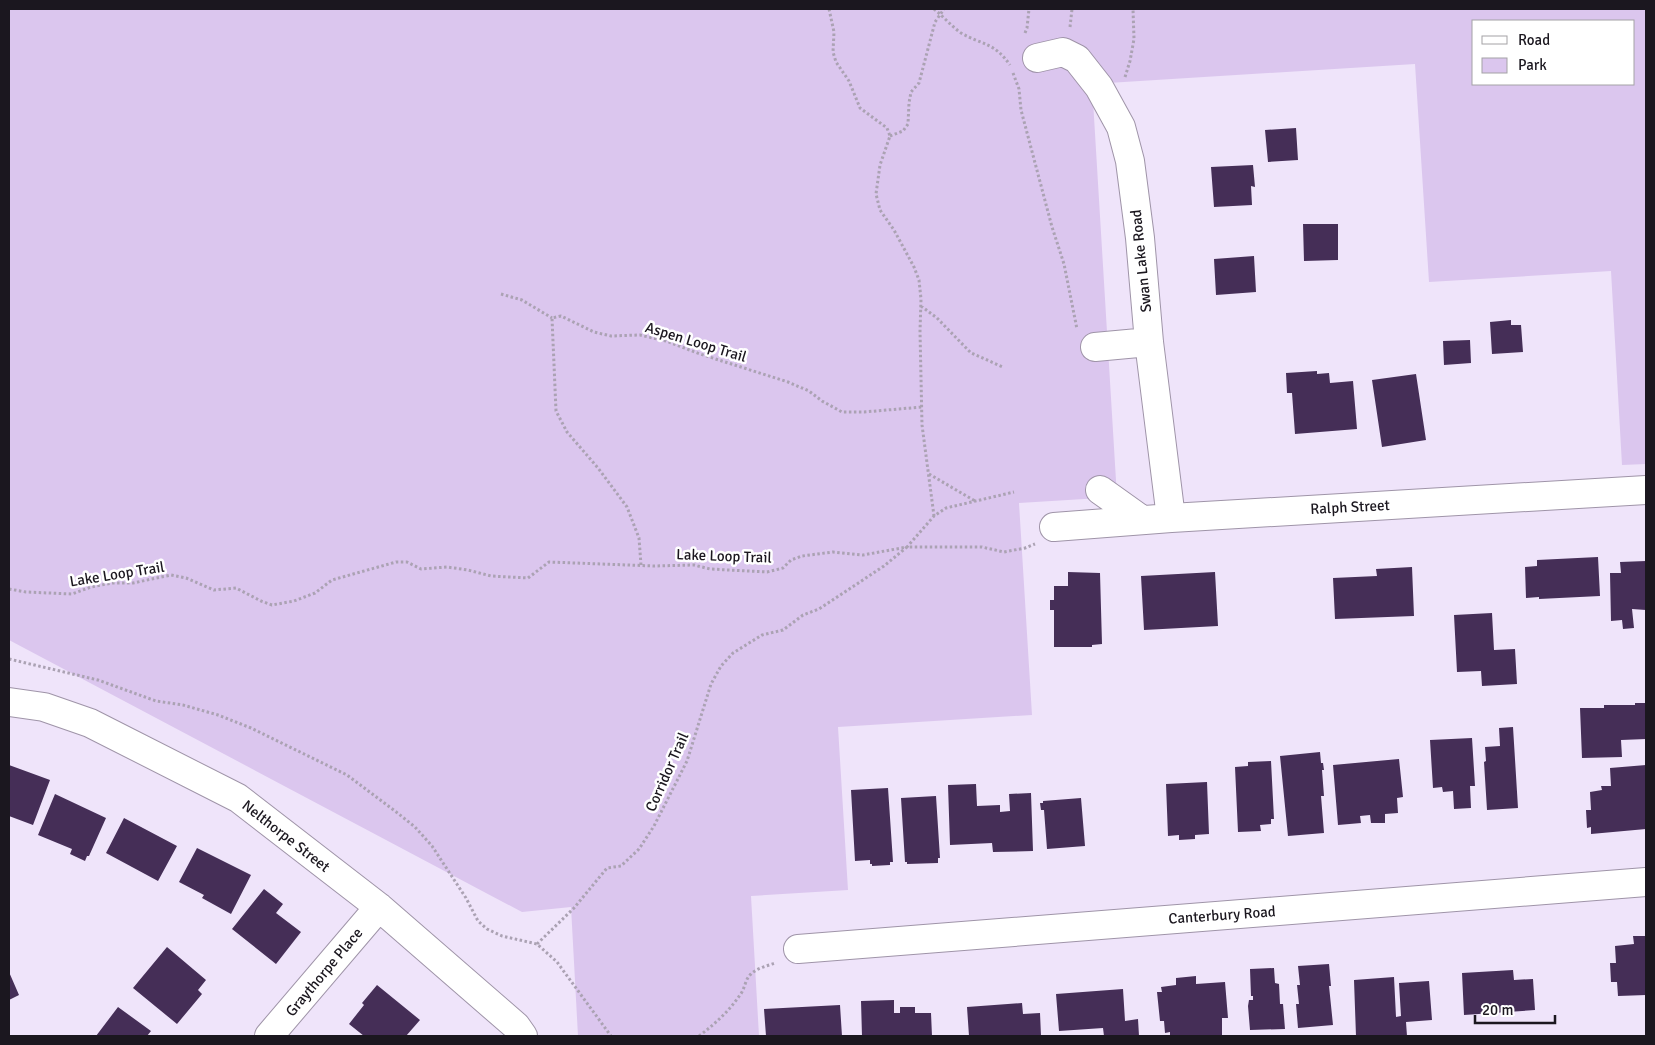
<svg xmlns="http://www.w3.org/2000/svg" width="1655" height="1045" font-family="Signika,sans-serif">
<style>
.green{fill:#dbc6ee;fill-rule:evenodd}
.building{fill:#452e57}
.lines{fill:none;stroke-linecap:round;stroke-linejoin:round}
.minor-casing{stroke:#9f94a8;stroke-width:30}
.path{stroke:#aba2b3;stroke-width:3;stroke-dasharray:2.5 2.5;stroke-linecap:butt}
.minor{stroke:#fff;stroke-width:28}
.labels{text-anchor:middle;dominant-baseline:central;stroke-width:5;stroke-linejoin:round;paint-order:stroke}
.street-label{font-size:15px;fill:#1b171f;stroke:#fff}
</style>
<rect width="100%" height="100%" fill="#efe4fa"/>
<path class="green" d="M9 9H1646V464L1622 465 1611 271 1429 282 1415 64 1092 84 1117 497 1019 503 1032 715 838 727 848 890 751 896 759 1036H578L571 907 522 912 9 640ZM1474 21H1634V84H1474Z"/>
<path class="building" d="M1296 128 1298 160 1268 162 1265 130Z
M1253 165 1255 187 1251 186 1252 205 1214 207 1211 167Z
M1303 224H1338V260L1304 261Z
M1254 256 1256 292 1216 295 1214 259Z
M1511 320V325H1521L1523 352 1492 354 1490 322Z
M1470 340 1471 363 1444 365 1443 341Z
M1317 371V374L1329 373 1330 383 1353 381 1357 429 1295 434 1292 393H1287L1286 373Z
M1416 374 1426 440 1382 447 1372 380Z
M1598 557 1600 596 1539 599V597L1526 598 1525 567 1537 566V560Z
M1646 561V610L1632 609 1634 628 1623 629 1622 620 1611 621 1610 573H1621L1620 562Z
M1412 567 1414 616 1335 619 1333 578 1377 576 1376 569Z
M1068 572 1100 573 1102 644 1092 645V647H1054V610H1050V600H1054V586H1068Z
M1215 572 1218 626 1144 630 1141 576Z
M1492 613 1494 650 1515 649 1517 684 1482 686 1481 671 1457 672 1454 615Z
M1635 703H1645L1646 705V739L1621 740 1622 757 1582 758 1580 708H1604V705H1635Z
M1513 727 1518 808 1487 810 1484 762 1486 761 1485 747 1500 746 1499 728Z
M1472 738 1475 786H1470L1471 808 1454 809 1453 791 1443 792 1442 787 1433 788 1430 740Z
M1320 752 1321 763H1323L1324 770H1322L1324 796H1321L1324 833 1288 836 1280 756Z
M1399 759 1403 797 1397 798 1398 813 1385 814V823H1371L1370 815 1360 816 1361 823 1338 825 1333 765Z
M1271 761 1274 819H1271V824L1260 825 1261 831 1238 832 1235 767 1248 766V762Z
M9 765 50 780 33 825 9 816Z
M1646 765V829L1591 834V827L1587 828 1586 810H1591L1590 792 1602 790 1601 786H1611L1610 768Z
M1207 782 1209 834 1195 835V839L1179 840V835L1168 836 1166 784Z
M976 784 977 806 1000 805V812L1010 811 1009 794 1031 793 1033 851 993 852 992 843 950 845 948 785Z
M888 788 893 862H890V865L872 866V864H870V860L855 861 851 790Z
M55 794 106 818 89 856H87L85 861 70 854 72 849 38 835Z
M936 796 940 858H938V863L907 864V862H905L901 798Z
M1081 798 1085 846 1047 849 1044 810H1041L1040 803H1043V801Z
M124 818 177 846 158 881 106 853Z
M197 848 251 875 231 914 202 898 204 895 179 882Z
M264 889 283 904 276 913 301 932 276 964 232 929Z
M1633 936H1646V995L1618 996 1617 982H1611L1610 963H1616L1615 946 1634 944Z
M167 947 206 980 198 990 202 994 177 1024 133 988Z
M1329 964 1331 986H1329L1333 1025 1298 1028 1296 1004H1299L1297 985H1300L1298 966Z
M1274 968 1275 983 1279 984 1280 1004H1283L1285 1029 1250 1030 1248 1006 1249 1000H1253V996H1251L1250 969Z
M1513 970 1514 980 1533 979 1535 1010 1464 1015 1462 973Z
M9 972 19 995 9 1000Z
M1196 976V984L1225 982 1228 1018H1222V1036H1170V1032L1165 1033 1164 1021H1160L1157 992H1162L1161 987 1176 985V978Z
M1394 977 1396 1017 1401 1016 1399 983 1429 981 1432 1020 1406 1022 1407 1036H1356L1354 980Z
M377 985 420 1020 406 1036H364L349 1024 364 1005 362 1003Z
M1123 989 1125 1021 1138 1019 1139 1036H1104L1103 1028 1059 1031 1056 994Z
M894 1000V1013H900V1007H915V1013H931L932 1036H862L861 1001Z
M1022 1003 1023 1014 1040 1013 1041 1036H969L967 1007Z
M840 1005 842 1036H766L764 1009Z
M118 1007 151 1031 147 1036H96Z"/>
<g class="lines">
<defs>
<path id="minor" d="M1037 58 1063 52 1077 59 1099 87 1121 127 1130 161 1140 238 1149 342 1171 518
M1095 347 1149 342
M1100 490 1142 520
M1054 527 1171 518 1646 490
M9 702 44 707 90 723 238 798 379 907 516 1026 523 1036
M798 949 1646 882
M269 1036 379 907"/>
</defs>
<use href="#minor" class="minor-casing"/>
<path class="path" d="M829 9 834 32 833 52 836 62 849 81 860 108 887 128 890 136 880 165 876 194 880 210 894 230 914 267 919 280 921 299 920 331 922 425 934 516
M934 9C943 16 951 26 961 33 982 45 994 42 1010 65
M1070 27 1072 9
M1025 33 1027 28 1029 9
M1013 73 1019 89 1021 110 1052 227 1064 264 1077 329
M1125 77 1130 61 1134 39 1133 9
M890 136 903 131 908 124 909 103 911 92 919 83 935 22 944 9
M501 294 522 300 552 318
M921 306 937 318 971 353 1003 367
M929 474 975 501
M641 565 639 538 627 507 598 468 567 432 556 411 552 318 561 316 594 332 611 336 640 335 666 341 700 354 788 382 809 391 822 401 842 412H864L922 407
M9 589 26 592 72 594 91 587 112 583H133L171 575 186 578 214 590 236 588 261 601 272 605 294 601 315 593 332 580 396 562H407L421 569 447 567 468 570 491 576 528 578 549 562 654 566 694 565 710 569 767 572 783 568 791 560 802 556 833 552 863 555 907 547 934 516 946 508 1014 492
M9 659 98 680 156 701 183 705 218 715 251 728 347 775 395 811 415 827 432 846 466 898 478 921 487 929 502 936 537 944 557 962 611 1036
M537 944 574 908 607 868 621 866 639 849 654 826 687 761 711 684 721 666 733 653 762 635 783 630 803 615 819 609 884 566 907 547H982L1004 552 1025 548 1035 544
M699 1036C715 1024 729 1011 740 995 745 989 745 979 751 974 757 968 767 966 775 963"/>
<use href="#minor" class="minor"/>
</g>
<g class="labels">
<g class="street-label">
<text transform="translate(1141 261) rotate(-96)">Swan Lake Road</text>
<text transform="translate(696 342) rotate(17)">Aspen Loop Trail</text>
<text transform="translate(1350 507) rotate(-3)">Ralph Street</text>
<text transform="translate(724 556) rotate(2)">Lake Loop Trail</text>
<text transform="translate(117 574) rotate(-9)">Lake Loop Trail</text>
<text transform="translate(667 772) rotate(-66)">Corridor Trail</text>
<text transform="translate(286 836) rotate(38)">Nelthorpe Street</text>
<text transform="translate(1222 915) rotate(-4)">Canterbury Road</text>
<text transform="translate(324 972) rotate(-50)">Graythorpe Place</text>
</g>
</g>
<rect width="1655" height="1045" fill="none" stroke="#1b171f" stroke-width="20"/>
<rect x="1472" y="20" width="162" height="65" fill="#ffffff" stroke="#a4a2a5"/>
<rect x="1482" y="36" width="25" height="8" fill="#ffffff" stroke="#a4a2a5"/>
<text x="1518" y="45" font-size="15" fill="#1b171f">Road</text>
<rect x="1482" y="58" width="25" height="15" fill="#dbc6ee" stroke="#a4a2a5"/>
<text x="1518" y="70" font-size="15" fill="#1b171f">Park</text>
<path d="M1475 1015v8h80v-8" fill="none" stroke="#1b171f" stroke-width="2.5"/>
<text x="1482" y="1015" font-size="15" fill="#1b171f" stroke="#ffffff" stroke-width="4" paint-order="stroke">20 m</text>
</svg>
